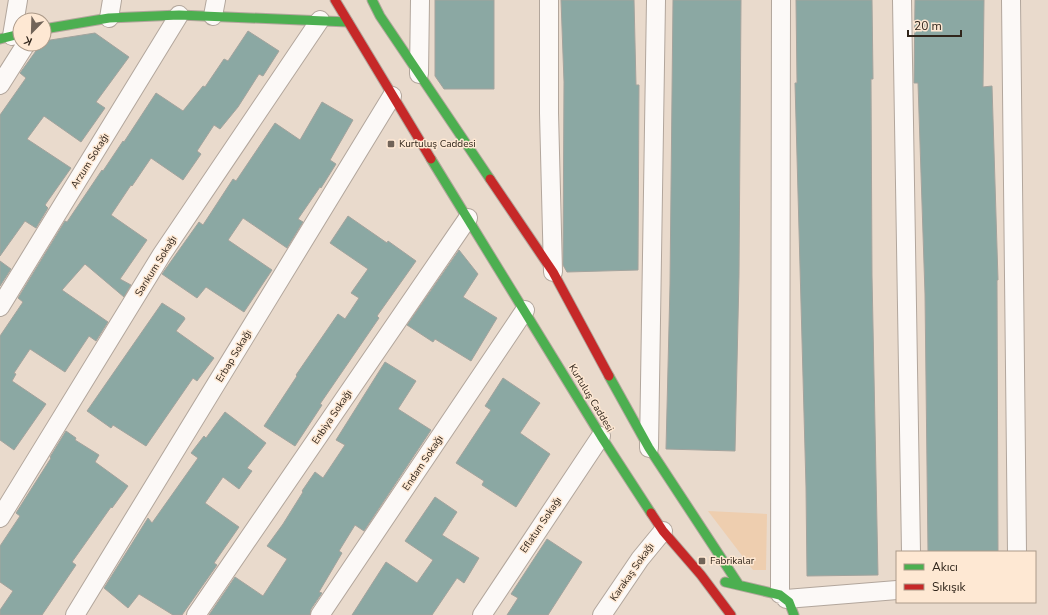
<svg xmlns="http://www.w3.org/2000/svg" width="1048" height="615" font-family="'Nunito Sans',sans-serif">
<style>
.green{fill:#eeceaf}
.building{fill:#8ba8a3;stroke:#a2a39d}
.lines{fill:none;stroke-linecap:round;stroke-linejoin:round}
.street-casing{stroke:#b2a69c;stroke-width:20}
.fast-casing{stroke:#b2a69c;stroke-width:11}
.jam-casing{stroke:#b2a69c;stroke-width:11}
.street{stroke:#fcf9f7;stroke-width:18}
.fast{stroke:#4caf50;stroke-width:9}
.jam{stroke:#c62828;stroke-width:9}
.poi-dot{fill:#716459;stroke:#fee8d3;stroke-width:1.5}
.labels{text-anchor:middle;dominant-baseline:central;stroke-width:3;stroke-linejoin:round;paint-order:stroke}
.poi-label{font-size:10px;fill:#30251b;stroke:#fee8d3;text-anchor:start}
.street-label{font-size:10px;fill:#30251b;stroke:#fee8d3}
</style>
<rect width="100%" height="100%" fill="#e9dacc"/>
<path class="green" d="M708 511 767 514 766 570H753Z"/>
<path class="building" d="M435 0H494V89H444L435 76Z
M561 0H634L636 85H639L638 270 567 272 563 265 564 82Z
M673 0H741L739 276 735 451 666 449 670 285Z
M796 0H872L873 79H871L872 276 878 575 807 576 806 487 795 83H797Z
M915 0H984L983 87 992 86 998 280H997L998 552H928L925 294 918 83H914Z
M248 31 279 51 263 76 259 74 238 107 220 129 214 125 197 151 201 154 183 180 151 158 132 186 131 185 111 215 147 240 120 279 131 285 124 297 85 264 62 290 108 322 96 341 89 336 65 372 30 349 14 373 16 374 12 381 46 404 14 450 0 440V336L23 302 18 298 65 221 67 222 102 170 103 171 123 141 124 142 156 93 183 111 203 86 205 87 224 59 228 61Z
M95 33 129 57 96 102 105 108 81 142 44 116 27 139 71 168 45 205 48 208 36 228 25 221 0 256V115L26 78 20 73 41 44H44V41Z
M322 102 353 120 330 160 336 164 321 188 320 187 298 219 303 222 287 248 243 218 228 240 272 270 244 312 206 287 197 298 162 274 199 222 203 225 233 179 236 181 275 123 300 140Z
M348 216 387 243 388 241 416 261 377 316 379 318 320 404 322 405 295 446 264 426 297 376 296 375 338 314 345 319 359 298 351 293 368 269 330 243Z
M459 250 478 274 463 297 497 318 471 361 435 339 433 342 407 325Z
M0 261 11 269 0 286Z
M162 303 184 317 185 319 176 331 214 358 197 381 193 378 146 446 113 425 111 428 87 411Z
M385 362 416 381 398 409 431 430 364 531 355 525 339 551 342 553 319 592 322 593 311 609 310 615H209L235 577 263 596 287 559 267 546 283 524 303 492 302 491 315 472 323 478 345 445 336 440Z
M503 378 540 403 520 433 550 454 516 507 482 485 484 481 456 463 491 410 485 406Z
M225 412 266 443 247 468 252 471 239 489 223 477 205 503 239 527 214 563 217 565 182 615H173L139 594 128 608 104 588 148 518 152 523 198 458 191 453 204 436 206 438Z
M66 431 76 438 75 440 99 455 95 462 128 486 112 508 111 507 72 562 76 565 42 615H0V610L13 591 0 582V546L20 516 16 513 51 458 50 457Z
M435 497 457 512 442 535 479 558 464 583 457 578 432 615H352L386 562 417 583 433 560 405 541Z
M547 539 582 562 548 615H507L518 598 511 594Z"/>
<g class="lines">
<defs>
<path id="street" d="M549 0V113L553 272
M902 0 911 552
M1011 0 1017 552
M213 16 216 0
M109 18 112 0
M12 36 18 0
M419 74 420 0
M0 85 26 44
M0 307 179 15
M649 448 656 0
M0 518 162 254 320 20
M780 594 781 0
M786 599 897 590
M75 615 392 96
M196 615 468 218
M320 615 525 310
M482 615 601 436
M602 615 640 559 663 531"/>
<path id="fast" d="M372 0 380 16 490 179
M44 29 109 18 179 15 348 22
M0 39 20 34
M431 159 601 436 651 513
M609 376 649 448 739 585
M725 582 780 595 789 602 794 615"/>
<path id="jam" d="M335 0 431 159
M490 179 553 272 609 376
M651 513 663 531 701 575 731 615"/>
</defs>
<use href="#street" class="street-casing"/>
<use href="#fast" class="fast-casing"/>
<use href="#jam" class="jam-casing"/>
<use href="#street" class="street"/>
<use href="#fast" class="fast"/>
<use href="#jam" class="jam"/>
</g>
<g class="poi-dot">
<rect x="387" y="140" width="8" height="8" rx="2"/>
<rect x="698" y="557" width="8" height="8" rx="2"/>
</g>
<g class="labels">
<g class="poi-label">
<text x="399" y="144">Kurtuluş Caddesi</text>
<text x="710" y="561">Fabrikalar</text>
</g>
<g class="street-label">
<text transform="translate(90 161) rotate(-58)">Arzum Sokağı</text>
<text transform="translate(156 266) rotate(-58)">Sarıkum Sokağı</text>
<text transform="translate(234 356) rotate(-59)">Erbap Sokağı</text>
<text transform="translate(591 398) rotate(59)">Kurtuluş Caddesi</text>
<text transform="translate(332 417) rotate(-56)">Enbiya Sokağı</text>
<text transform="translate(423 463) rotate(-56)">Endam Sokağı</text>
<text transform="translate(541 525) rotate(-56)">Eflatun Sokağı</text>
<text transform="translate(632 572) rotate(-55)">Karakaş Sokağı</text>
</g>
</g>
<rect x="896" y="551" width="140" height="52" fill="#fee8d3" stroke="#ac9a89"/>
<rect x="904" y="564" width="20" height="6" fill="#4caf50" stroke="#ac9a89"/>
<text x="932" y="571" font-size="12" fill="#30251b">Akıcı</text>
<rect x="904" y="584" width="20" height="6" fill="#c62828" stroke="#ac9a89"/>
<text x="932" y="591" font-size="12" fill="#30251b">Sıkışık</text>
<g transform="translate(32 32) rotate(203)"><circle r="19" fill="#fee8d3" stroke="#ac9a89"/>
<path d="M0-3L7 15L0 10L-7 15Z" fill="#716459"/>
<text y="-6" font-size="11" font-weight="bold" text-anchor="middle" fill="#30251b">K</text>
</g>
<path d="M908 30v6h53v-6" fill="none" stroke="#30251b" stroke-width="2"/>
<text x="914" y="30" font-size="12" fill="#30251b" stroke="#fee8d3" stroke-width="3" paint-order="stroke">20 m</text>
</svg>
